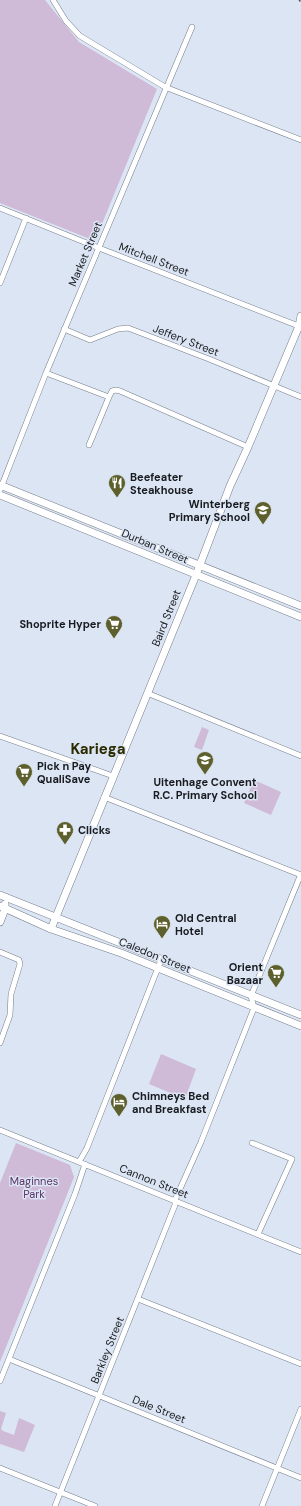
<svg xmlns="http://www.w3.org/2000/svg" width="301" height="1506" font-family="'DM Sans',sans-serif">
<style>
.green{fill:#cfbad7}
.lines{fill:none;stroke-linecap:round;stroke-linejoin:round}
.street-casing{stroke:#767e8b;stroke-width:6}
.secondary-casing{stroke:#767e8b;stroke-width:8}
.street{stroke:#fff;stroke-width:5}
.secondary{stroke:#fff;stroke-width:7}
.rail{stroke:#4e535a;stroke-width:1.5;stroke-dasharray:2 4;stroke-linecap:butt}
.labels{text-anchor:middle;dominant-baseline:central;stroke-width:3;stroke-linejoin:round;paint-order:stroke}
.street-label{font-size:11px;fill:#181b20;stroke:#dce5f3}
.poi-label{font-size:11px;font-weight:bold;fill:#181b20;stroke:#dce5f3;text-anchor:start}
.park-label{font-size:11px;fill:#5c3569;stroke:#dce5f3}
.district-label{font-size:15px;font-weight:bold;fill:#2b2c02;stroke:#dce5f3}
</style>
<rect width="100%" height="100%" fill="#dce5f3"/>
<path class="green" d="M0 0H45L79 42 157 89 95 241 0 203Z
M202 727 209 730 202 750 194 747Z
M254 780 281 792 271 815 244 803Z
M161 1054 196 1069 185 1099 149 1084Z
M16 1143 70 1165 74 1177 0 1362V1183Z
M0 1411 6 1413 1 1429 3 1431 14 1435 19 1418 35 1425 24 1452 0 1444Z"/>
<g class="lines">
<defs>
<path id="street" d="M53 0 66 21 80 36 165 87 301 140
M0 208 99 248 301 327
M0 283 26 218
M64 329 90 340 118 329 128 328 209 359 301 397
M46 373 109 397 112 391 116 390 120 391 248 447
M89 445 109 397
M0 490 46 373 192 27
M147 693 301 756
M0 736 113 776
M104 797 301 875
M0 952 19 960 20 964 11 994 10 1015 0 1043
M0 1130 301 1252
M252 1143 292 1159 258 1234
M79 1162 87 1148 161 960
M138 1299 301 1364
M9 1359 301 1478
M0 1381 75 1194 85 1164
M0 1468 95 1506
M55 1506 175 1205V1200L201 1142 254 1008 251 996 301 874
M262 1506 301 1409"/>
<path id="secondary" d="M0 485 301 606
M0 495 301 617
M0 895 301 1015
M0 906 51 929 121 953 301 1026
M0 922 5 909V904
M51 929 196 575 230 486 248 447 299 326 301 316"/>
</defs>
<use href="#street" class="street-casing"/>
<use href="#secondary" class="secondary-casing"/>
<use href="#street" class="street"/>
<use href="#secondary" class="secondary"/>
<path class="rail" d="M299 0 301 2"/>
</g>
<defs>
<symbol id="restaurant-pin" viewBox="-11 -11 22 30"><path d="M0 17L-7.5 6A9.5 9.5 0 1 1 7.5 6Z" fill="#5d5f2c" stroke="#dce5f3"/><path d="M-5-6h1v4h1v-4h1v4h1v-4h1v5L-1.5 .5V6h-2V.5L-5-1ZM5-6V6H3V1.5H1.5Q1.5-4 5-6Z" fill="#fff"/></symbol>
<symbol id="school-pin" viewBox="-11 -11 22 30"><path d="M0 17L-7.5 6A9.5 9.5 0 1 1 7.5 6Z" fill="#5d5f2c" stroke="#dce5f3"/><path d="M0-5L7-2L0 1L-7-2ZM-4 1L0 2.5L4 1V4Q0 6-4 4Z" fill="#fff"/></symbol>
<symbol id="supermarket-pin" viewBox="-11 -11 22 30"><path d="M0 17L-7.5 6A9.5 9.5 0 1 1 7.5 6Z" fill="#5d5f2c" stroke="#dce5f3"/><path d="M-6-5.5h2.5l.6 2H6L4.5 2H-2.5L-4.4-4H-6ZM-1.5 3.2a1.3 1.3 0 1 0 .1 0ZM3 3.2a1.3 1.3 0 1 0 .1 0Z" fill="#fff"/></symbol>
<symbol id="pharmacy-pin" viewBox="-11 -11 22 30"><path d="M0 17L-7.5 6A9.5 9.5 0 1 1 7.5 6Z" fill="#5d5f2c" stroke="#dce5f3"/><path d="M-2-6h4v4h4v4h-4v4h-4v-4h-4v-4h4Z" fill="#fff"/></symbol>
<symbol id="hotel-pin" viewBox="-11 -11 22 30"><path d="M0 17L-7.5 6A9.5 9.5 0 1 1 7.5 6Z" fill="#5d5f2c" stroke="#dce5f3"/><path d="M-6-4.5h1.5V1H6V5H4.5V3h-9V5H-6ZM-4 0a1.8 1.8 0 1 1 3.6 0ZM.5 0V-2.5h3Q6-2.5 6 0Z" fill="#fff"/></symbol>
</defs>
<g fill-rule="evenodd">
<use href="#restaurant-pin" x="107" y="473" width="20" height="27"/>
<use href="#school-pin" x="253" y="500" width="20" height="27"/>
<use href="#supermarket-pin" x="104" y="614" width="20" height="27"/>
<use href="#school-pin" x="195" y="750" width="20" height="27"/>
<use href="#supermarket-pin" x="14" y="762" width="20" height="27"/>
<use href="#pharmacy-pin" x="55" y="820" width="20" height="27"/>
<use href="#hotel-pin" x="152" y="914" width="20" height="27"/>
<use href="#supermarket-pin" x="266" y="963" width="20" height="27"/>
<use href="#hotel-pin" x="109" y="1092" width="20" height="27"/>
</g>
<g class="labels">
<g class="street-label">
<text transform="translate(85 254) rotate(-67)">Market Street</text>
<text transform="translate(154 259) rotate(21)">Mitchell Street</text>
<text transform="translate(186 340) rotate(21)">Jeffery Street</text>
<text transform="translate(155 546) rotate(23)">Durban Street</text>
<text transform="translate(166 618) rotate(-68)">Baird Street</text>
<text transform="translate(155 955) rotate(22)">Caledon Street</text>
<text transform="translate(154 1181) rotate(22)">Cannon Street</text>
<text transform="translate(107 1350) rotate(-68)">Barkley Street</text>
<text transform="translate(159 1409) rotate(22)">Dale Street</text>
</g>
<g class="poi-label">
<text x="130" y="477">Beefeater<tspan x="130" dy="13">Steakhouse</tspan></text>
<text x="250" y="504" text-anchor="end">Winterberg<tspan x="250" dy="13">Primary School</tspan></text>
<text x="101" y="624" text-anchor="end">Shoprite Hyper</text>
<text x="37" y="766">Pick n Pay<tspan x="37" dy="13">QualiSave</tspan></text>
<text x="205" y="782" text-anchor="middle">Uitenhage Convent<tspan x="205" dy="13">R.C. Primary School</tspan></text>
<text x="78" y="830">Clicks</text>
<text x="175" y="918">Old Central<tspan x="175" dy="13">Hotel</tspan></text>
<text x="263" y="967" text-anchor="end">Orient<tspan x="263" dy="13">Bazaar</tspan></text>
<text x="132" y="1096">Chimneys Bed<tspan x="132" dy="13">and Breakfast</tspan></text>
</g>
<g class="park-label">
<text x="34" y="1181">Maginnes<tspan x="34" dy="13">Park</tspan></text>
</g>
<g class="district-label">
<text x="98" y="749">Kariega</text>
</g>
</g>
</svg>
